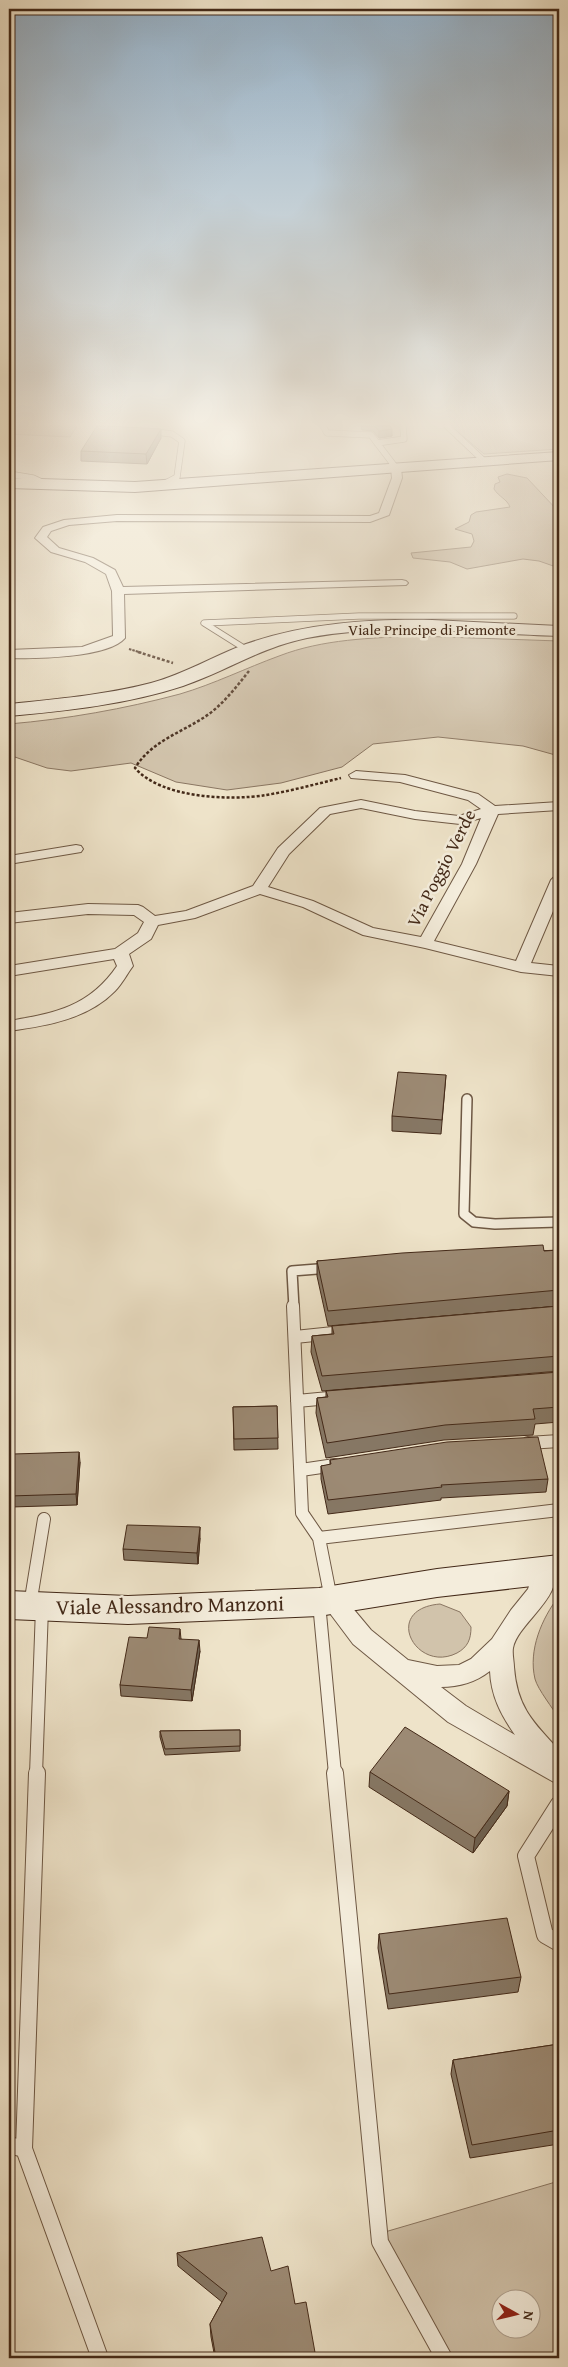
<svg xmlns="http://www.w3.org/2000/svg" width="568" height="2367" font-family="'Gentium Book Plus',serif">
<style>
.green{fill:#d1c3ab;stroke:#8a7662;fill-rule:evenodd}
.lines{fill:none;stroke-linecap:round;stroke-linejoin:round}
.lane-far3-casing{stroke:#6e5844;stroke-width:7}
.lane-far2-casing{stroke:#6e5844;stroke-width:12}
.lane-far1-casing{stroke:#6e5844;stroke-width:14}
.lane-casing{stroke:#6e5844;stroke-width:18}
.street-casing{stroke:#6e5844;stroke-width:2}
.secondary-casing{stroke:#432918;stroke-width:2}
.path-far1{stroke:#432918;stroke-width:2;stroke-dasharray:2.5 1;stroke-linecap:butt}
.path{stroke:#432918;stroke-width:2.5;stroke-dasharray:3 2;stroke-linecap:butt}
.lane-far3{stroke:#f4eddc;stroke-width:5.5}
.lane-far2{stroke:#f4eddc;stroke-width:9}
.lane-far1{stroke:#f4eddc;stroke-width:12}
.lane{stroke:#f4eddc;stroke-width:16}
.street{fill:#f4eddc;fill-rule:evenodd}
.secondary{fill:#f4eddc;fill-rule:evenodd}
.wall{fill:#867764;stroke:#432918}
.shaded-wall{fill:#6d6151;stroke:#432918}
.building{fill:#9c8a74;stroke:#432918}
.labels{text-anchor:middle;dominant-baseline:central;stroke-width:5;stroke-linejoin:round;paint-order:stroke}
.far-street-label{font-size:15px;fill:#432918;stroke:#f4eddc}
.street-label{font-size:18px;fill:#432918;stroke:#f4eddc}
.near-street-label{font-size:21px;fill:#432918;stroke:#f4eddc}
</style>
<rect width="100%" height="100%" fill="#eee3c9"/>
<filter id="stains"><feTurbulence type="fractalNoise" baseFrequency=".004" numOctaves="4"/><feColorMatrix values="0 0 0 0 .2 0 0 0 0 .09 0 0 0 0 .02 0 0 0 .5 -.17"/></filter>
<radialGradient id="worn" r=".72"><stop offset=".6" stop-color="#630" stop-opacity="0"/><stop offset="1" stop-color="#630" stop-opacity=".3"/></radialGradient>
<path class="green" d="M9 426H77L70 437 9 434Z
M451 426H559V449L484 454Z
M507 474 527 478 559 512V568L539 561 523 559 467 569 450 562 413 558 411 553 471 547 474 541 472 534 455 529 469 522 471 515 476 512 510 507C507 499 499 497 494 489L495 484 500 482 498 477Z
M417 636 559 641V756L523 746 438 737 373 744 342 767 281 783 227 790 176 782 131 763 71 771 47 768 9 755V724C67 719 124 709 180 694 214 684 246 668 279 656 323 639 371 638 417 636Z
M559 1596V1719C553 1708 538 1690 535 1679 528 1650 542 1618 559 1596Z
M440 1604 460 1612 471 1627C471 1639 468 1647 457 1653 416 1674 381 1609 440 1604Z
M559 2181V2358H446L378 2234ZM500 2300H530V2330H500Z"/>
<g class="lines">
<defs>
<path id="lane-far3" d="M323 426 327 433 371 435 396 468
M447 426 484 461
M147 431 172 434 182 441 177 477 162 485
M377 443 404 439 403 426
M9 474 33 478 46 484
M247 650 204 623 359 616H514"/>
<path id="lane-far2" d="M467 1099 464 1214 474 1222 495 1224 559 1222
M294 1308 292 1271 330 1268"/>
<path id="lane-far1" d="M293 1306 302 1513 319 1538 331 1599
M295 1337 343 1332
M297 1401 329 1398
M528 1443 559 1441
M301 1470 335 1465
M319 1538 559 1510
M319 1603 335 1774
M30 1605 44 1519
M36 1774 42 1608"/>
<path id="lane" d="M37 1773 24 2149 100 2358
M335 1773 380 2242 444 2358
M559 1804 526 1856 545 1935 559 1943
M9 2145 24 2149"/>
<path id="street" d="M396 465 401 468 402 478 389 515 370 522 117 521 69 525 51 531 47 537 59 548 93 558 115 570 123 587 402 580 406 581 408 583 406 585 124 594 125 638C108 658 34 659 9 658V650L82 647 113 636 112 591 106 574 85 562 51 552 35 538 43 527 64 520 117 515 370 516 379 513 392 478 391 468Z
M356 771 405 775 478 794 495 806 559 802V810L498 814 476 864 434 941 516 961 551 880 554 877 559 876V897L531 963 559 966V976L521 972 425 948 363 935 303 907 260 894 195 918 158 925 151 939 129 954 133 966C127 974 122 984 115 991 88 1019 46 1026 9 1031V1021C55 1013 89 1007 117 966L114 959 9 976V966L115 949 138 933 144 922 134 915 88 914 9 923V913L88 904 138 905 143 907 155 916 186 911 253 886 278 848 320 808 361 800 415 811 459 816 481 809 468 800 400 782 351 778 349 775ZM361 808 415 819 460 824 481 818 462 864 421 937 373 928 313 901 268 887 289 854 330 814Z
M76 845 81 846 83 849 81 852 9 864V856Z
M544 1562 552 1564C568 1595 518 1622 513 1648 512 1654 514 1662 514 1667 517 1707 533 1722 559 1750V1785L448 1722 353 1644 320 1600 324 1593 332 1590 340 1593 371 1630 408 1660 437 1666 459 1665 471 1659 492 1639 511 1610 528 1589 536 1564ZM490 1671C491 1696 501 1715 515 1735L466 1706 441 1687C459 1687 476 1682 490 1671Z"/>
<path id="secondary" d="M559 452V460L135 492 9 488V478L135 482Z
M432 620 559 626V636C476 634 390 622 307 638 259 648 227 671 183 686 128 704 67 711 9 716V704C56 699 105 695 151 683 185 674 213 656 246 644 306 623 369 619 432 620Z
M559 1555V1583L437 1597 319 1616 128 1624 9 1619V1591L128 1596 319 1588 437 1569Z"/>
</defs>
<use href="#lane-far3" class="lane-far3-casing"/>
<use href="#lane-far2" class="lane-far2-casing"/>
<use href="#lane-far1" class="lane-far1-casing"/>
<use href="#lane" class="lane-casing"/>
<use href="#street" class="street-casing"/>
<use href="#secondary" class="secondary-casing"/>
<path class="path-far1" d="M129 649 142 653"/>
<path class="path" d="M138 652 173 663
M249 671C237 686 225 702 209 714 184 732 152 740 135 768 161 798 229 801 266 795 291 791 316 784 341 778"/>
<use href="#lane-far3" class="lane-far3"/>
<use href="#lane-far2" class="lane-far2"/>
<use href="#lane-far1" class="lane-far1"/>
<use href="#lane" class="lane"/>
<use href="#street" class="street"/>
<use href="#secondary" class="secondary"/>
</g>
<path class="wall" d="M361 426H390L392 436 379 438 373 431 362 430Z
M161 438 147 464 81 461V451Z
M446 1075 441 1134 392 1131V1116Z
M559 1250V1306L328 1326 317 1276V1261Z
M559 1306V1371L322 1391 311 1352 312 1336 332 1334V1326Z
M559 1372V1422L535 1424 533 1435 444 1440 326 1458 316 1413 317 1398 326 1397V1391Z
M277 1406 278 1449 234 1450 233 1407Z
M330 1460 548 1479 546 1492 441 1498V1500L328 1514 321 1479V1466L330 1465Z
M80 1462 77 1505 11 1507 9 1496Z
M200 1538 198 1564 124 1560 123 1549Z
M180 1629 181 1639 200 1651 192 1701 121 1696 120 1685 147 1638Z
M240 1730V1751L165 1755 160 1737V1731Z
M370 1772 509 1791 507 1806 473 1853 369 1787Z
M379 1934 521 1977 518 1992 388 2009 378 1948Z
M559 2044V2144L470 2158 451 2074 453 2060Z
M177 2253 271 2271 295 2304 316 2358H215L211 2337 210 2324 222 2302 178 2266Z"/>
<path class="shaded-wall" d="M161 429V438L147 464 146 454Z
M392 429V436L379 438V431Z
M79 1452 80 1462 77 1505 76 1494Z
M200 1527V1538L198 1564 197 1553Z
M199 1640 200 1651 192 1701 191 1690Z
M509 1791 507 1806 473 1853 475 1838Z"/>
<path class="building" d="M97 426H107L161 429 146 454 81 451Z
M375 426H390L392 429 379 431Z
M398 1072 446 1075 442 1120 392 1116Z
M543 1245 544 1251 559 1250V1290L328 1311 317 1261 402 1253Z
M559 1306V1356L322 1376 312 1336 334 1334 332 1326Z
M559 1372V1407L533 1409 535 1419 445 1425 327 1443 317 1398 328 1397 326 1391Z
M277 1406 278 1438 234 1439 233 1407Z
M538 1437 548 1479 441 1485 442 1487 328 1500 321 1466 331 1464 330 1460 447 1442Z
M79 1452 76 1494 9 1496 13 1454Z
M127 1525 200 1527 197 1553 123 1549Z
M149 1627 180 1629 179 1639 199 1640 191 1690 120 1685 129 1637 147 1638Z
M405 1727 509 1791 475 1838 370 1772Z
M240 1730V1746L165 1749 160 1731Z
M507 1918 521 1977 389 1994 379 1934Z
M559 2044V2130L472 2145 453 2060Z
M262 2237 271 2271 288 2266 295 2304 306 2302 316 2358H216L210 2324 227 2293 177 2253Z"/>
<linearGradient id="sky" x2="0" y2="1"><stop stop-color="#93aec4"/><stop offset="0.56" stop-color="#f7f2e7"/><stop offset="1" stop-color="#f7f2e7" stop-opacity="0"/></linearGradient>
<rect width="568" height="757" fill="url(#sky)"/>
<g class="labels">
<g class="far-street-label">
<text x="432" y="629">Viale Principe di Piemonte</text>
</g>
<g class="street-label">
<text transform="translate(441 868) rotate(-63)">Via Poggio Verde</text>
</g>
<g class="near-street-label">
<text transform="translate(170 1605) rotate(-1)">Viale Alessandro Manzoni</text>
</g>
</g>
<rect width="568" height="2367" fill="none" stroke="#eee3c9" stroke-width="30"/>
<rect x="10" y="10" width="548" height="2347" fill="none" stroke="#432918" stroke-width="2.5"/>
<rect x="15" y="15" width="538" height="2337" fill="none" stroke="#432918"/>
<g transform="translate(516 2314) rotate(98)"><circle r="24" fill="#f4eddc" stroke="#ad9f8e"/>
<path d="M0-4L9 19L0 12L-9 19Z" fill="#8f2418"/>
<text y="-8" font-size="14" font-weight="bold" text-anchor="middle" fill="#432918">N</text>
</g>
<rect width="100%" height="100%" filter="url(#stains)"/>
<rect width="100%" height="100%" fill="url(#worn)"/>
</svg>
